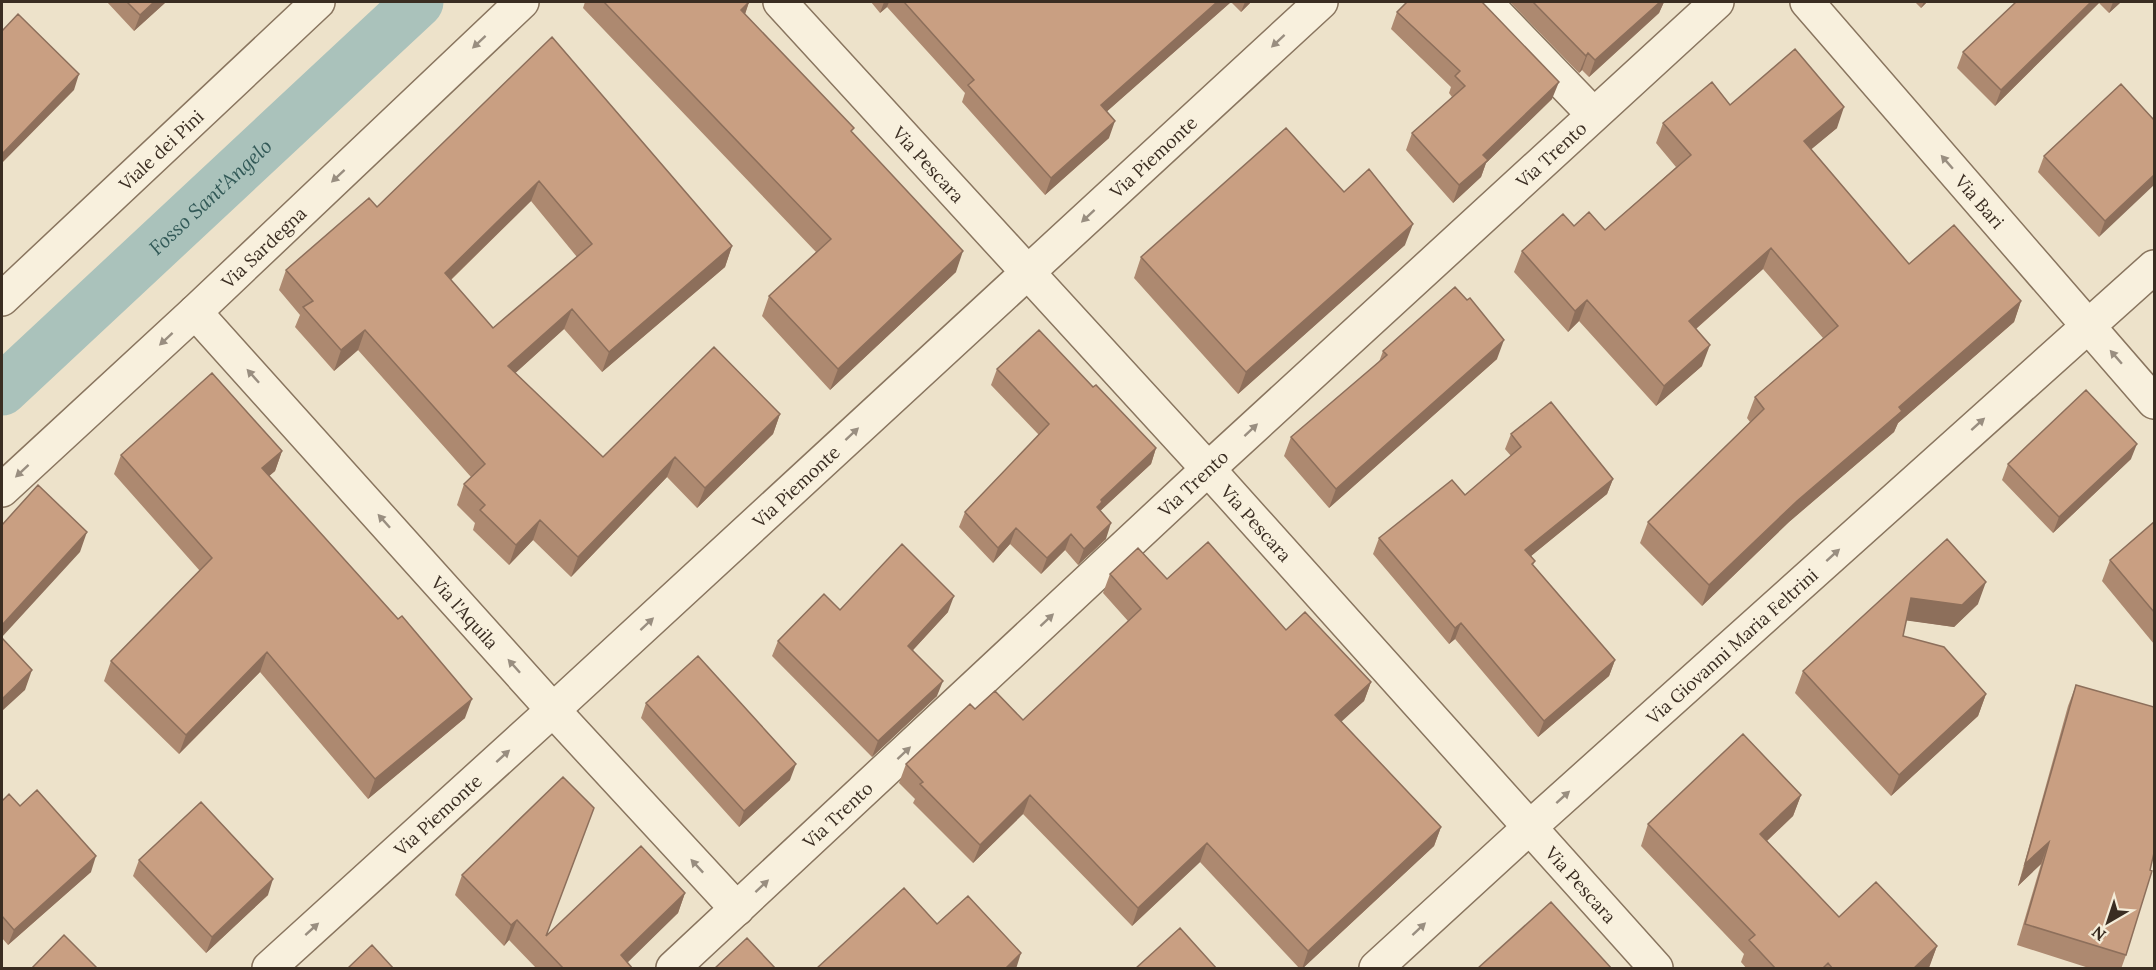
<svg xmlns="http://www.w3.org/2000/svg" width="2156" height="970" font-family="Lora,serif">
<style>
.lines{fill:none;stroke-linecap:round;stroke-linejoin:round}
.canal{stroke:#aac2bb;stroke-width:51}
.minor-casing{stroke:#89755f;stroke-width:36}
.minor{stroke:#f8f0dd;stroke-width:33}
.wall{fill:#ad8970;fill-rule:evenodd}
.shaded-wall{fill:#8d6f5b}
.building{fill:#c99f82;stroke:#8d6f5b;stroke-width:1.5;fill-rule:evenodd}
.oneway{fill:#998e80}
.labels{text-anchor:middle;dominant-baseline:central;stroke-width:4.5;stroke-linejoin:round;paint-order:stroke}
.street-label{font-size:18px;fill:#3a2d22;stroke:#f5edd9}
.water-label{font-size:20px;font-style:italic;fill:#325957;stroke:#f5edd9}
</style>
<rect width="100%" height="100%" fill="#ede2ca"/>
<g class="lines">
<path class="canal" id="s1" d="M2 390 418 2"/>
<defs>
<g id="minor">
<path id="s2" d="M780 2 1208 469 1656 968"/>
<path d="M1485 2 1593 114"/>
<path id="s3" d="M1807 2 2154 402"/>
<path id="s4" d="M2 299 318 2"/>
<path id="s5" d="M195 312 553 710 737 909"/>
<path id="s6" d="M2 490 195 312 522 2"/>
<path id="s7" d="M269 968 553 710 1321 2"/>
<path id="s8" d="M673 968 1208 469 1717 2"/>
<path id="s9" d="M1376 968 1530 827 2154 267"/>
</g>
</defs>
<use href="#minor" class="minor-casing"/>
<use href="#minor" class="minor"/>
</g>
<path class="wall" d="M107 2H166L134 31Z
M585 2H749L745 14 853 133 956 272 830 390 762 316 769 296 816 252 583 8Z
M871 2H1231L1107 111 1109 138 1045 195 962 102 965 93 887 7 880 13Z
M1231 2H1251L1241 12Z
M1510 2H1664L1659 13 1589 77 1582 70 1579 73Z
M1915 2H1927L1921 8Z
M2016 2H2121L2109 13 2099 3 1995 106 1957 68 1963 52Z
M1397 12 1552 99 1486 163 1481 177 1453 203 1406 150 1412 133 1452 97 1449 93 1451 87 1391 29Z
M552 37 732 246 725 267 602 372 564 329 515 373 603 457 780 414 773 434 697 508 667 477 571 577 533 540 509 565 473 530 475 523 457 505 464 484 471 477 358 350 334 371 295 327 300 315 279 290 286 270 377 207ZM531 201 577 257 493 328 451 280Z
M1730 105 1837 128 1811 149 1909 264 2021 301 2014 322 1898 423 1894 432 1789 522 1702 606 1640 543 1648 522 1750 422 1747 418 1755 397 1823 338 1763 269 1696 329 1702 366 1656 406 1579 321 1568 332 1514 272 1522 251 1574 226 1605 230 1676 167 1656 143 1663 123Z
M2154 120 2099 237 2038 172 2044 156Z
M1344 192 1405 245 1238 394 1134 278 1141 257Z
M1467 300 1497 359 1329 508 1284 456 1291 437 1379 362 1383 351Z
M997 369 1093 387 1156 448 1151 464 1100 511 1106 539 1078 565 1065 550 1041 574 1010 544 993 563 959 527 965 512 1039 435 991 385Z
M1511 434 1613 479 1607 494 1531 556 1535 561 1533 565 1615 660 1609 676 1538 737 1455 639 1449 644 1373 554 1379 538 1465 495 1511 456 1505 449Z
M282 451 275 471 269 476 465 718 368 799 260 672 179 754 104 681 111 661 200 571 114 474 121 455Z
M2131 459 2053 533 2002 480 2008 464Z
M2154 522V644L2102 581 2110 560Z
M1947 539 1978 604 1954 627 1906 620 1903 636 1986 694 1978 716 1891 796 1795 693 1803 671Z
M1110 574 1167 579 1286 630 1371 682 1364 701 1341 721 1441 827 1434 846 1302 969H1300L1200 862 1132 926 1023 814 973 863 913 803 915 799 899 783 906 764 975 709 1023 720 1128 621 1103 593Z
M840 610 948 612 913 650 937 696 872 757 772 656 778 641Z
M2076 685 2150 870 2126 955 2121 969H2092L2017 945 2041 864 2018 886 2068 706Z
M646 703 790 780 739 827 641 718Z
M1801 795 1793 816 1767 841 1839 917 1937 946 1928 969H1747L1741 962 1744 954 1641 846 1648 824Z
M2 801 20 806 91 872 8 945 2 938Z
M139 860 268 895 206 953 133 876Z
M462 875 547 936 685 893 678 913 627 962 633 969H537L509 940 504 946 455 895Z"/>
<path class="shaded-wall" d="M154 2H166L134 31 140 15Z
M749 2 742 23 741 10Z
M884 2H889L887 7 880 13Z
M1217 2H1231L1095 122 1101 105Z
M1245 2H1251L1241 12Z
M1660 2H1664L1659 13 1589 77 1595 60Z
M1924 2H1927L1921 8Z
M2091 2H2100L1995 106 2001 90Z
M2113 2H2121L2109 13Z
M1588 53 1582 70 1579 73 1586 56Z
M79 74 74 90 2 163V154Z
M1559 82 1552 99 1486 163 1481 177 1453 203 1459 185 1483 155Z
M1844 107 1837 128 1796 162 1804 141Z
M1115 121 1109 138 1045 195 1051 178Z
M2154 175V185L2099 237 2105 221Z
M539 181 531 201 437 293 445 273Z
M1413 224 1405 245 1238 394 1246 372Z
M732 246 725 267 602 372 609 352Z
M1771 248 1763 269 1681 342 1689 321Z
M963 251 956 272 830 390 838 369Z
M1587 300 1579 321 1568 332 1575 311Z
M2021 301 2014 322 1898 423 1894 432 1789 522 1702 606 1709 585 1797 501 1899 407Z
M572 309 564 329 501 386 508 366Z
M365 330 358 350 334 371 341 350Z
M1504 340 1497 359 1329 508 1336 489Z
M1710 345 1702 366 1656 406 1664 386Z
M780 414 773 434 697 508 705 488Z
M2137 444 2131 459 2053 533 2059 517Z
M1156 448 1151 464 1098 513 1097 507 1101 500Z
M282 451 275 471 255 488 262 468Z
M675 457 667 477 571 577 578 557Z
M1613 479 1607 494 1520 565 1525 550Z
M540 520 533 540 509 565 516 545Z
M1111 523 1106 539 1078 565 1084 549Z
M1016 528 1010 544 993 563 998 548Z
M87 532 80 552 2 637V625Z
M1071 534 1065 550 1041 574 1047 558Z
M1986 582 1978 604 1954 627 1903 620 1911 598Z
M954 596 948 612 902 662 908 646Z
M1461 623 1455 639 1449 644 1455 628Z
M267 652 260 672 179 754 186 735Z
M1615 660 1609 676 1538 737 1544 721Z
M32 670 25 690 2 711V699Z
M943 681 937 696 872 757 878 741Z
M1371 682 1364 701 1328 734 1335 715Z
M1986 694 1978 716 1891 796 1899 775Z
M472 699 465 718 368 799 375 779Z
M796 764 790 780 739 827 744 811Z
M1030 795 1023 814 973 863 980 845Z
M1801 795 1793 816 1752 855 1760 834Z
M1441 827 1434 846 1302 969 1308 951Z
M2049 842 2041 864 2018 886 2025 864Z
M1207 843 1200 862 1132 926 1138 908Z
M96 856 91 872 8 945 14 930Z
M273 879 268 895 206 953 212 937Z
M685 893 678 913 621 969V955Z
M517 920 509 940 504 946 511 925Z
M1937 946 1929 968 1913 969Z
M1021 953 1016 969H1005Z"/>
<path class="building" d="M127 2H154L140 15Z
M604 2H749L741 10 854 128 851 131 963 251 838 369 769 296 831 239Z
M904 2H1217L1101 105 1115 121 1051 178 968 85 974 80Z
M1407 2H1482L1559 82 1483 155 1488 160 1459 185 1412 133 1465 86 1455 76 1460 71 1397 12Z
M1533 2H1660L1595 60 1588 53 1586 56Z
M2016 2H2091L2001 90 1963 52Z
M18 14 79 74 2 154V31Z
M552 37 732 246 609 352 572 309 508 366 603 457 714 347 780 414 705 488 675 457 578 557 540 520 516 545 480 510 485 505 464 484 485 464 365 330 341 350 303 307 313 301 286 270 369 198 377 207ZM539 181 592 244 493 328 445 273Z
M1795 49 1844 107 1804 141 1909 264 1954 225 2021 301 1899 407 1902 411 1797 501 1709 585 1648 522 1764 409 1755 397 1838 326 1771 248 1689 321 1710 345 1664 386 1587 300 1575 311 1522 251 1563 214 1574 226 1589 212 1605 230 1691 155 1663 123 1712 82 1730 105Z
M2121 84 2154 120V175L2105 221 2044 156Z
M1286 128 1344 192 1369 169 1413 224 1246 372 1141 257Z
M1455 287 1467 300 1470 298 1504 340 1336 489 1291 437 1387 355 1383 351Z
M1039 330 1093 387 1096 385 1156 448 1101 500 1102 502 1097 507 1111 523 1084 549 1071 534 1047 558 1016 528 998 548 965 512 1049 424 997 369Z
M212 373 282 451 262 468 398 619 402 616 472 699 375 779 267 652 186 735 111 661 212 558 121 455Z
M2086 390 2137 444 2059 517 2008 464Z
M1551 402 1613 479 1525 550 1535 561 1532 564 1615 660 1544 721 1461 623 1455 628 1379 538 1452 480 1465 495 1521 447 1511 434Z
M38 485 87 532 2 625V525Z
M2154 522V612L2110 560Z
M1947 539 1986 582 1962 605 1911 598 1903 636 1944 647 1986 694 1899 775 1803 671Z
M1208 542 1286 630 1305 612 1371 682 1335 715 1441 827 1308 951 1207 843 1138 908 1030 795 980 845 920 784 923 782 906 764 970 704 975 709 995 691 1023 720 1141 609 1110 574 1138 548 1167 579Z
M902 544 954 596 908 646 943 681 878 741 778 641 824 594 840 610Z
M2 638 32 670 2 699Z
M698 656 796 764 744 811 646 703Z
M2076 685 2154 707V853L2150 870 2152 871 2126 955 2025 924 2049 842 2025 864Z
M1743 734 1801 795 1760 834 1839 917 1876 882 1937 946 1913 969H1833L1828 963 1822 969H1776L1749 940 1755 935 1648 824Z
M563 777 594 808 546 936 641 846 685 893 621 955 633 969H564L517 920 511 925 462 875Z
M37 790 96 856 14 930 2 916V801L9 794 20 806Z
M201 802 273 879 212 937 139 860Z
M904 888 937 924 968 896 1021 953 1005 969H816Z
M1551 902 1612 969H1477Z
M1180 928 1217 969H1135Z
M64 935 98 969H31Z
M747 938 776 969H714Z
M372 945 394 969H347Z"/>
<defs><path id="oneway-solid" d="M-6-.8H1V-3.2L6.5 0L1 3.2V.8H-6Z" transform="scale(1.5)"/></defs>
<g class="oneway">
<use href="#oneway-solid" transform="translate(1278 41) rotate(137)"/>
<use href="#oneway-solid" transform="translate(479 42) rotate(137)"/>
<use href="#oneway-solid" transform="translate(1947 162) rotate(-131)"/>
<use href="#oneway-solid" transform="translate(338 176) rotate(137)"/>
<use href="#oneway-solid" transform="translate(1088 216) rotate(137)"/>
<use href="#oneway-solid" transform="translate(166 339) rotate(137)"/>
<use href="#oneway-solid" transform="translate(2116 357) rotate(-131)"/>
<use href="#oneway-solid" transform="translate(253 376) rotate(-132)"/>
<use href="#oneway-solid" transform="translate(1978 424) rotate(-42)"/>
<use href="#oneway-solid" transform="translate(1251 430) rotate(-43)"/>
<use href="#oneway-solid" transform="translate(852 434) rotate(-43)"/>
<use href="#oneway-solid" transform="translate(22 471) rotate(137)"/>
<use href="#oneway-solid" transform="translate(384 521) rotate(-132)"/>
<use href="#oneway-solid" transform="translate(1833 555) rotate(-42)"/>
<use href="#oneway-solid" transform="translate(1047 620) rotate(-43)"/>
<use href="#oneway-solid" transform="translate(647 624) rotate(-43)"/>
<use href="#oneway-solid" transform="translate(514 666) rotate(-132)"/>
<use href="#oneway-solid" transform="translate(904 753) rotate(-43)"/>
<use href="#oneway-solid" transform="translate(503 756) rotate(-42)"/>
<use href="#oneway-solid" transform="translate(1563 797) rotate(-42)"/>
<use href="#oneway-solid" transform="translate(697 866) rotate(-133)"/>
<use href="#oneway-solid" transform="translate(762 886) rotate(-43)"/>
<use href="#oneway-solid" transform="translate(312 929) rotate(-42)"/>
<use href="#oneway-solid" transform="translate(1419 929) rotate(-43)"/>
</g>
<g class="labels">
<g class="street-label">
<text stroke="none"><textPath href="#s4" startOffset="218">Viale dei Pini</textPath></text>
<text stroke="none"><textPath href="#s8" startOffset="1197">Via Trento</textPath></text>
<text stroke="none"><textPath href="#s7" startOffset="1200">Via Piemonte</textPath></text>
<text stroke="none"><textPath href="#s2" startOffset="220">Via Pescara</textPath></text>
<text stroke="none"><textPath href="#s3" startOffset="264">Via Bari</textPath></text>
<text stroke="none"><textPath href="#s6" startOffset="357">Via Sardegna</textPath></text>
<text stroke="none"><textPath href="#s8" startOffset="711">Via Trento</textPath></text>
<text stroke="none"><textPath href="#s7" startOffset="714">Via Piemonte</textPath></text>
<text stroke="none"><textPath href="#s2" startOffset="706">Via Pescara</textPath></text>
<text stroke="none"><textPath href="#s5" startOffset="404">Via l'Aquila</textPath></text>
<text stroke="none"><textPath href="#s9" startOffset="480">Via Giovanni Maria Feltrini</textPath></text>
<text stroke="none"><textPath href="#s7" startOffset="228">Via Piemonte</textPath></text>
<text stroke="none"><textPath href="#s8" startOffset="225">Via Trento</textPath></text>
<text stroke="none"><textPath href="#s2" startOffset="1192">Via Pescara</textPath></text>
</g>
<g class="water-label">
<text stroke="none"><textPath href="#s1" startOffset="284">Fosso Sant'Angelo</textPath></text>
</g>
</g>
<rect width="2156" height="970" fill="none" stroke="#3a2d22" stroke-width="6"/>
<g transform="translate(2108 922) rotate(219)" stroke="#f5edd9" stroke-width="4.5" paint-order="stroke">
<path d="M0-4.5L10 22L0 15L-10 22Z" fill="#3a2d22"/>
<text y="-9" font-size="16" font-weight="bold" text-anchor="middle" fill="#3a2d22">N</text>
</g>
</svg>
